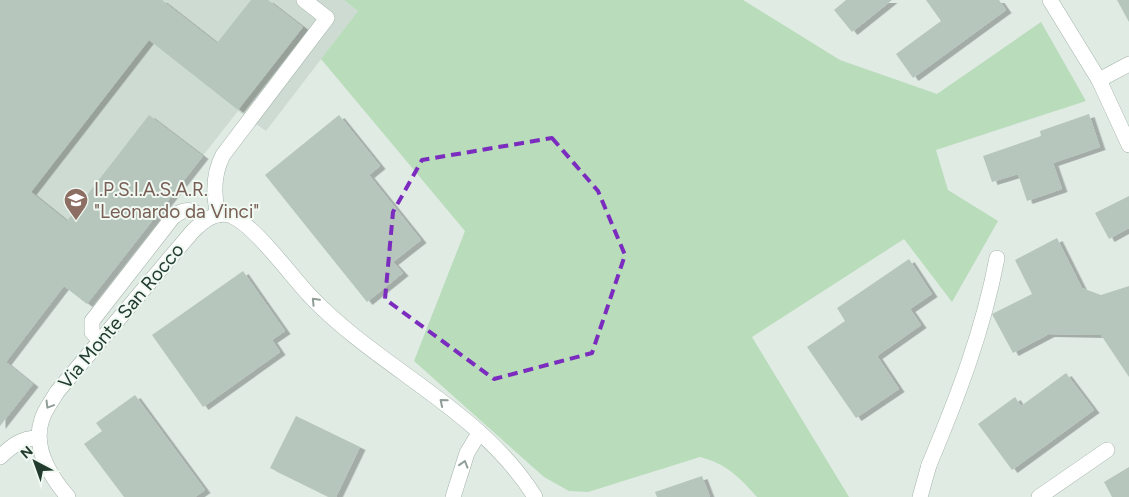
<svg xmlns="http://www.w3.org/2000/svg" width="1129" height="497" font-family="Figtree,sans-serif">
<style>
.built{fill:#cedbd2}
.green{fill:#b9dcbb}
.building{fill:#b6c6bc;filter:url(#shadow)}
.lines{fill:none;stroke-linecap:round;stroke-linejoin:round}
.service-casing{stroke:#a3b3aa;stroke-width:16}
.minor-casing{stroke:#a3b3aa;stroke-width:16}
.service{stroke:#fff;stroke-width:15}
.minor{stroke:#fff;stroke-width:15}
.oneway{stroke:#909d96}
.marked{fill:none;stroke:#7b2cbf;stroke-width:4;stroke-dasharray:10 6;stroke-linejoin:round}
.labels{text-anchor:middle;dominant-baseline:central;stroke-width:4;stroke-linejoin:round;paint-order:stroke}
.education-label{font-size:19px;fill:#785e54;stroke:#f0f8f2;text-anchor:start}
.street-label{font-size:19px;fill:#213b2e;stroke:#f0f8f2}
</style>
<defs>
<filter id="shadow"><feDropShadow dx="5.5" dy="3" stdDeviation="0" flood-color="#0004"/></filter>
</defs>
<rect width="100%" height="100%" fill="#e0ebe4"/>
<path class="built" d="M0 0H344L358 11 266 131 238 111 87 304 64 286 6 362 33 384 0 426Z"/>
<path class="green" d="M344 0H743L840 60 937 94 1041 22 1086 101 936 150 948 190 998 221 952 302 904 239 752 337 849 497H757C739 477 727 464 700 457L588 492 569 491 544 477 414 361 465 231 321 59 358 11Z"/>
<path class="building" d="M0 0H162L217 43 251 0H268L303 27 238 110 149 40 31 192 67 221 149 115 203 156 87 304 64 286 6 362 33 384 0 426Z
M846 0H892L852 32 834 10Z
M926 0H999L1006 10 913 78 896 54 941 21Z
M1117 0H1129V22Z
M1089 114 1100 147 1053 163 1062 189 1027 201 1018 174 992 182 983 156 1041 136 1040 131Z
M339 115 380 166 369 175 421 240 393 262 403 273 367 302 265 175Z
M1129 196V228L1109 239 1095 213Z
M1057 238 1082 288 1101 295 1129 286V377L1101 335 1049 334 1013 353 992 314 1032 294 1015 260Z
M909 259 932 294 910 309 921 325 877 356 899 389 856 418 807 347 845 321 837 308Z
M243 271 285 331 272 340 280 352 203 407 152 335Z
M1066 373 1094 410 1012 470 978 424 1015 397 1021 406Z
M135 395 205 490 195 497H124L84 444 102 431 96 423Z
M296 416 360 447 336 497H329L270 468Z
M1129 467V497H1112L1104 482Z
M702 476 710 497H657L655 492Z"/>
<g class="lines">
<defs>
<path id="service" d="M218 215C213 194 213 174 223 155L327 18 304 0
M100 341 92 332V321L173 217C185 207 195 209 204 220
M0 457C12 446 22 437 39 438
M929 465C958 396 983 331 997 258
M1039 497 1107 450"/>
<path id="minor" d="M1050 0 1099 80 1129 145
M1099 80 1129 64
M68 497C50 476 32 447 42 419 45 409 52 401 57 392L192 232C203 221 216 210 232 216 255 226 292 277 311 297 380 369 481 410 535 497
M453 497 467 453 479 433
M920 497 929 465"/>
</defs>
<use href="#service" class="service-casing"/>
<use href="#minor" class="minor-casing"/>
<use href="#service" class="service"/>
<use href="#minor" class="minor"/>
</g>
<defs><path id="oneway-chevron" d="M-2-3.5L2.5 0L-2 3.5" fill="none" stroke-width="1.6" stroke-linecap="round" stroke-linejoin="round" transform="scale(1.25)"/></defs>
<g class="oneway">
<use href="#oneway-chevron" transform="translate(315 301) rotate(-134)"/>
<use href="#oneway-chevron" transform="translate(443 402) rotate(-140)"/>
<use href="#oneway-chevron" transform="translate(49 405) rotate(121)"/>
<use href="#oneway-chevron" transform="translate(464 464) rotate(-73)"/>
</g>
<path class="marked" d="M552 138 598 191 625 255 592 353 494 379 385 299 393 212 422 160Z"/>
<defs>
<symbol id="school-pin" viewBox="-11 -11 22 30"><path d="M0 17L-7.5 6A9.5 9.5 0 1 1 7.5 6Z" fill="#8d6e63" stroke="#f0f8f2"/><path d="M0-5L7-2L0 1L-7-2ZM-4 1L0 2.5L4 1V4Q0 6-4 4Z" fill="#fff"/></symbol>
</defs>
<g fill-rule="evenodd">
<use href="#school-pin" x="62" y="186" width="28" height="38"/>
</g>
<g class="labels">
<g class="education-label">
<text x="94" y="189">I.P.S.I.A.S.A.R.<tspan x="94" dy="22">"Leonardo da Vinci"</tspan></text>
</g>
<g class="street-label">
<text transform="translate(121 316) rotate(-50)">Via Monte San Rocco</text>
</g>
</g>
<g transform="translate(35 462) rotate(319)" stroke="#f0f8f2" stroke-width="4" paint-order="stroke">
<path d="M0-4L9 19L0 12L-9 19Z" fill="#213b2e"/>
<text y="-8" font-size="14" font-weight="bold" text-anchor="middle" fill="#213b2e">N</text>
</g>
</svg>
